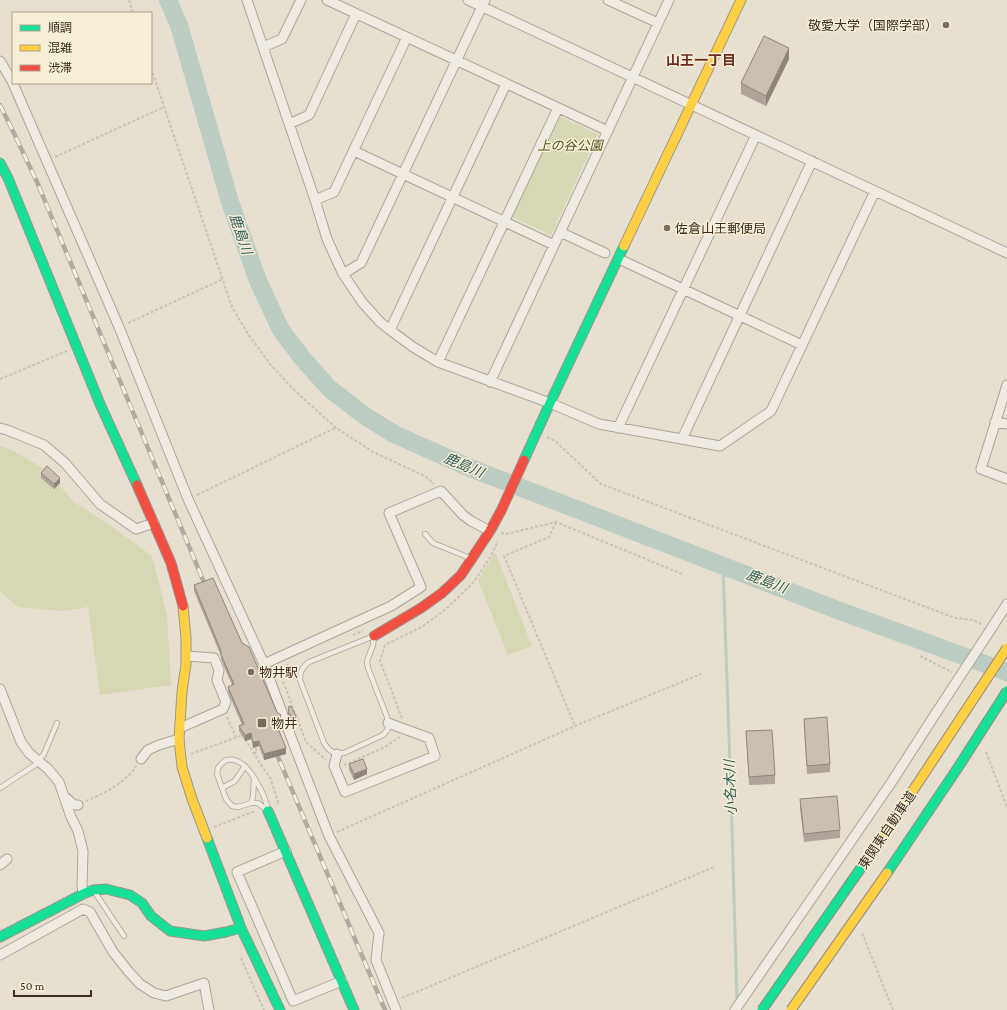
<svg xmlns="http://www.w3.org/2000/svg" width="1007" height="1010" font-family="'Crimson Pro','Noto Sans JP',serif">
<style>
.green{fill:#d6d7b3}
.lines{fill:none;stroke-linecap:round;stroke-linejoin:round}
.stream{stroke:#bcccc2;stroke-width:3}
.river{stroke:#bcccc2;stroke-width:18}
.lane-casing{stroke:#ada599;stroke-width:6}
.street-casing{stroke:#ada599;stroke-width:11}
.fast-casing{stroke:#9c958a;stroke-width:11}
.slow-casing{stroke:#9c958a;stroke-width:11}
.jam-casing{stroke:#9c958a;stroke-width:11}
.path{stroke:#c8c2b9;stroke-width:2;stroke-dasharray:3 2;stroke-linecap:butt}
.lane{stroke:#efebe3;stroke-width:4.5}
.street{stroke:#efebe3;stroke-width:9}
.fast{stroke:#16e098;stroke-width:9}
.slow{stroke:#ffcf43;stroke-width:9}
.jam{stroke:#f24e42;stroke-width:9}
.rail-casing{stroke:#afaaa2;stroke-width:4.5}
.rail{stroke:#f7eed8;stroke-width:3;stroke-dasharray:9;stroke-linecap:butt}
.street-bridge-casing{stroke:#ada599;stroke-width:11;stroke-linecap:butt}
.fast-bridge-casing{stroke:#928b80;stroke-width:11;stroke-linecap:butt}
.slow-bridge-casing{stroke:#928b80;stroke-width:11;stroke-linecap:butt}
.path-bridge{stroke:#c8c2b9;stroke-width:2;stroke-dasharray:3 2;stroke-linecap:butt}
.street-bridge{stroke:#efebe3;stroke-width:9}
.fast-bridge{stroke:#16e098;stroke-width:9}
.slow-bridge{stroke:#ffcf43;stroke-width:9}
.wall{fill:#afa499}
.shaded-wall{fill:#8e867d}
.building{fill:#cbbfb2;stroke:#8e867d}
.poi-dot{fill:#786c5e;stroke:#f7eed8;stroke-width:1.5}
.labels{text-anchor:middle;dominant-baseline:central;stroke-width:3;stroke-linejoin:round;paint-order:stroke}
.poi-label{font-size:13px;fill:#3d2e20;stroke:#f7eed8;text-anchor:start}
.park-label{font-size:13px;font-style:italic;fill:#4d5a26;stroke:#f7eed8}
.street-label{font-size:13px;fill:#3d2e20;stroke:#f7eed8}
.neighbourhood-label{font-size:14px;font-weight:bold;fill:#6b2e1e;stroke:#f7eed8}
.water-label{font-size:14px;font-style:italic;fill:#2f5d5a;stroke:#f7eed8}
</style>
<rect width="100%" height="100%" fill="#e7e0d1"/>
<path class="green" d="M560 117 598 134 551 235 512 217Z
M0 446 12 450 46 470 74 502 114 528 152 556 167 615 171 685 100 695 88 607 63 611 18 607 0 591Z
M495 552 532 646 508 655 478 580Z"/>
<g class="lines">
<path class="stream" d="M723 566 731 794 737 1002"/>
<path class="river" d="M168 0 179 25 230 202 258 281 281 330 303 359 330 389 365 416 394 434 470 468 840 611 1007 672"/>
<defs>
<path id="lane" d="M425 534 433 543 470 558
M374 636 373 645 367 661 368 668 387 717 388 729 383 735 344 753C333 754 330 752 324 743L300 680C300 671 302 668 309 662Z
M226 760C229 760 231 759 233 760 250 762 266 797 268 811L258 803H251L238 807 232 806 226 799 217 774 218 768 221 764Z
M0 788 35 765 44 754 57 723
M222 788 235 781 245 766
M251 803 253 797 254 778
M94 891 124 936"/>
<path id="street" d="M247 0 315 200 327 239 343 274 362 302 380 322 390 330 413 347 438 362 550 403 599 424 720 446 771 411 875 191
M327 0 608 131
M468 0 1007 253
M608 0 658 23
M263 47 282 39 301 0
M0 61 12 81 119 327 188 499 264 664 283 715
M289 124 309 115 356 14
M354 151 554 245
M315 200 334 192 407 37
M560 232 605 253
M619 259 802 345
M343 274 361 263 485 0
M390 330 506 84
M438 362 558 108
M490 382 669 0
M1007 385 981 469 1007 479
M995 422 1007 424
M0 428 7 430 44 445 65 463 100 504 136 529 154 523
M618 428 756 135
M682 439 812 161
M991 629 1007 604
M264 664 391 606 421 587 389 513 441 491 463 515 471 521 490 531
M0 689 21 742 29 753 48 769 59 782 71 817 78 831 83 851 82 885 83 894
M286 724 329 836 379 933 376 960 396 1010
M180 728 223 709 226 702 217 680 219 670 214 658 186 656
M337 754 334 766 345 792 435 756 429 738 388 723
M141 759 148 750 159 745 179 739
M66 798C71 801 72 806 78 805
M286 851 237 872 293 1001 342 981
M0 865 7 859
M0 955 83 909 90 912 113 952 129 972 140 984 154 993 166 996 204 983 209 1010
M735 1010 891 783 936 713"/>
<path id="fast" d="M0 163 8 178 100 404 137 485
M524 460 550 403 624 246
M268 811 354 1010
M207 838 241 928 280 1010
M0 937 83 894 93 890 106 889 130 895 142 903 151 916 170 931 204 936 226 932 241 928"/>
<path id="slow" d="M624 246 741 0
M183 606 186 638V664L182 692 179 739 182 767 192 799 207 838"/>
<path id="jam" d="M137 485 171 563 183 606
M374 636 421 608 442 593 461 575 490 531 501 511 524 460"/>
</defs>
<use href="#lane" class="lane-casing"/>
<use href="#street" class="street-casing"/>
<use href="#fast" class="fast-casing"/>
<use href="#slow" class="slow-casing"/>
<use href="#jam" class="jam-casing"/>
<path class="path" d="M129 0 133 13
M151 68 232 307 248 334 270 364 292 388 335 427 373 452 425 476 434 484
M55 157 164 107
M128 323 223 279
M0 379 67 351
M547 437 555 441 601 484 955 618 973 620 983 625
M197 495 335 428
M556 522 549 537 504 556 575 726
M501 533 506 534 556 522 682 574
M353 635 363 631
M920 656 952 672
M288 664 281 676 306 742 326 760
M227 717 236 737
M402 718 380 661 385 645 423 626 446 609 473 583 491 556 498 541
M245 739 263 768 270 777 278 802 276 805
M986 752 1007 807
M191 754 243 735
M254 754 257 752 255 745
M344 765 383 748 400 737
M86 801C103 794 127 782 136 766
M214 827 255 811
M337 832 575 726 701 674
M862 933 893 1010
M241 958 264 1010
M402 998 714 867"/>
<use href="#lane" class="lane"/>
<use href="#street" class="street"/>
<use href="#fast" class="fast"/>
<use href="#slow" class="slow"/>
<use href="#jam" class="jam"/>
<defs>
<path id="rail" d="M0 105 11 127 37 182 208 592
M273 745 385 1010"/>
</defs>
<use href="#rail" class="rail-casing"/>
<use href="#rail" class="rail"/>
<defs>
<path id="street-bridge" d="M936 713 991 629"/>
<path id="fast-bridge" d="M887 873 959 766 1007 691
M762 1010 879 842"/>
<path id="slow-bridge" d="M879 842 1007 648
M791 1010 887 873"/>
</defs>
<use href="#street-bridge" class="street-bridge-casing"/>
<use href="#fast-bridge" class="fast-bridge-casing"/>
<use href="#slow-bridge" class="slow-bridge-casing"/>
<path class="path-bridge" d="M279 722 289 718"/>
<use href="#street-bridge" class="street-bridge"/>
<use href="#fast-bridge" class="fast-bridge"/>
<use href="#slow-bridge" class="slow-bridge"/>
</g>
<path class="wall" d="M789 59 766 106 741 94V83Z
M41 473 60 483 54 489 41 478Z
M194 585 242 643 281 721 282 729 278 731 286 754 264 760 259 746 253 748 251 739 245 741 239 731V726L242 725 228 692V687L232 685 225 669 221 659V656L194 591Z
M288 707 296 721 292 723 290 720 288 718Z
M804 719 830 764V772L807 774 804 727Z
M746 731 775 775V784L749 785Z
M349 764 367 774 354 780 349 770Z
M800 799 840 830V838L804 842 800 808Z"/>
<path class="shaded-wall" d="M789 48V59L766 106V96Z
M60 478V483L54 489V484Z
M296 716V721L292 723V718Z
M282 724V729L277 732V726Z
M251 733V739L245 741V735Z
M259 741V746L253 748V742Z
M286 748V754L264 760V754Z
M367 769V774L354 780V774Z"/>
<path class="building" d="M764 36 789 48 766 96 741 83Z
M47 466 60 478 54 484 41 473Z
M213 578 242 643 249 647 277 712 281 715 280 718 282 724 277 726 286 748 264 754 259 741 253 742 251 733 245 735 239 726 244 724 228 687 234 684 225 664 221 654V651L194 585Z
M291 706 296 716 292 718 290 714 288 713 289 710 288 707Z
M827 717 830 764 807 766 804 719Z
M772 730 775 775 749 777 746 731Z
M363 759 367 769 354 774 349 764Z
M837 796 840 830 804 834 800 799Z"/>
<g class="poi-dot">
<circle cx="946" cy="25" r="4"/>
<circle cx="667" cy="228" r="4"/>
<circle cx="251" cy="672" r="4"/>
<rect x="257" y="718" width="10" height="10" rx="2"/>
</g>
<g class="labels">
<g class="poi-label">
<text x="938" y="25" text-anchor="end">敬愛大学（国際学部）</text>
<text x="675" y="228">佐倉山王郵便局</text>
<text x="259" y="672">物井駅</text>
<text x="271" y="723">物井</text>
</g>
<g class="park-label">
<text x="570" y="145">上の谷公園</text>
</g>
<g class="street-label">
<text transform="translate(887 830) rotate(-56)">東関東自動車道</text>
</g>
<g class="neighbourhood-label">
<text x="701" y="60">山王一丁目</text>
</g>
<g class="water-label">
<text transform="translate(241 234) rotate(71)">鹿島川</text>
<text transform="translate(464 465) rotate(23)">鹿島川</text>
<text transform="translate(767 581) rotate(21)">鹿島川</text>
<text transform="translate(730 788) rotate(-92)">小名木川</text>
</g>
</g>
<rect x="12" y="12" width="140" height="72" fill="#f7eed8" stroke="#ada18e"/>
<rect x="20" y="25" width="20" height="6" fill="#16e098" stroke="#ada18e"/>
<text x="48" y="32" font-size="12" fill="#3d2e20">順調</text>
<rect x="20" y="45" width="20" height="6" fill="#ffcf43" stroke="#ada18e"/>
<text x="48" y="52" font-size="12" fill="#3d2e20">混雑</text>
<rect x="20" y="65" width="20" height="6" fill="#f24e42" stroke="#ada18e"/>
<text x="48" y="72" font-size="12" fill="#3d2e20">渋滞</text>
<path d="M14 990v6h77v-6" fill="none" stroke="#3d2e20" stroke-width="2"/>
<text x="20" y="990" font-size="12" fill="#3d2e20" stroke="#f7eed8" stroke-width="3" paint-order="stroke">50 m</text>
</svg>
